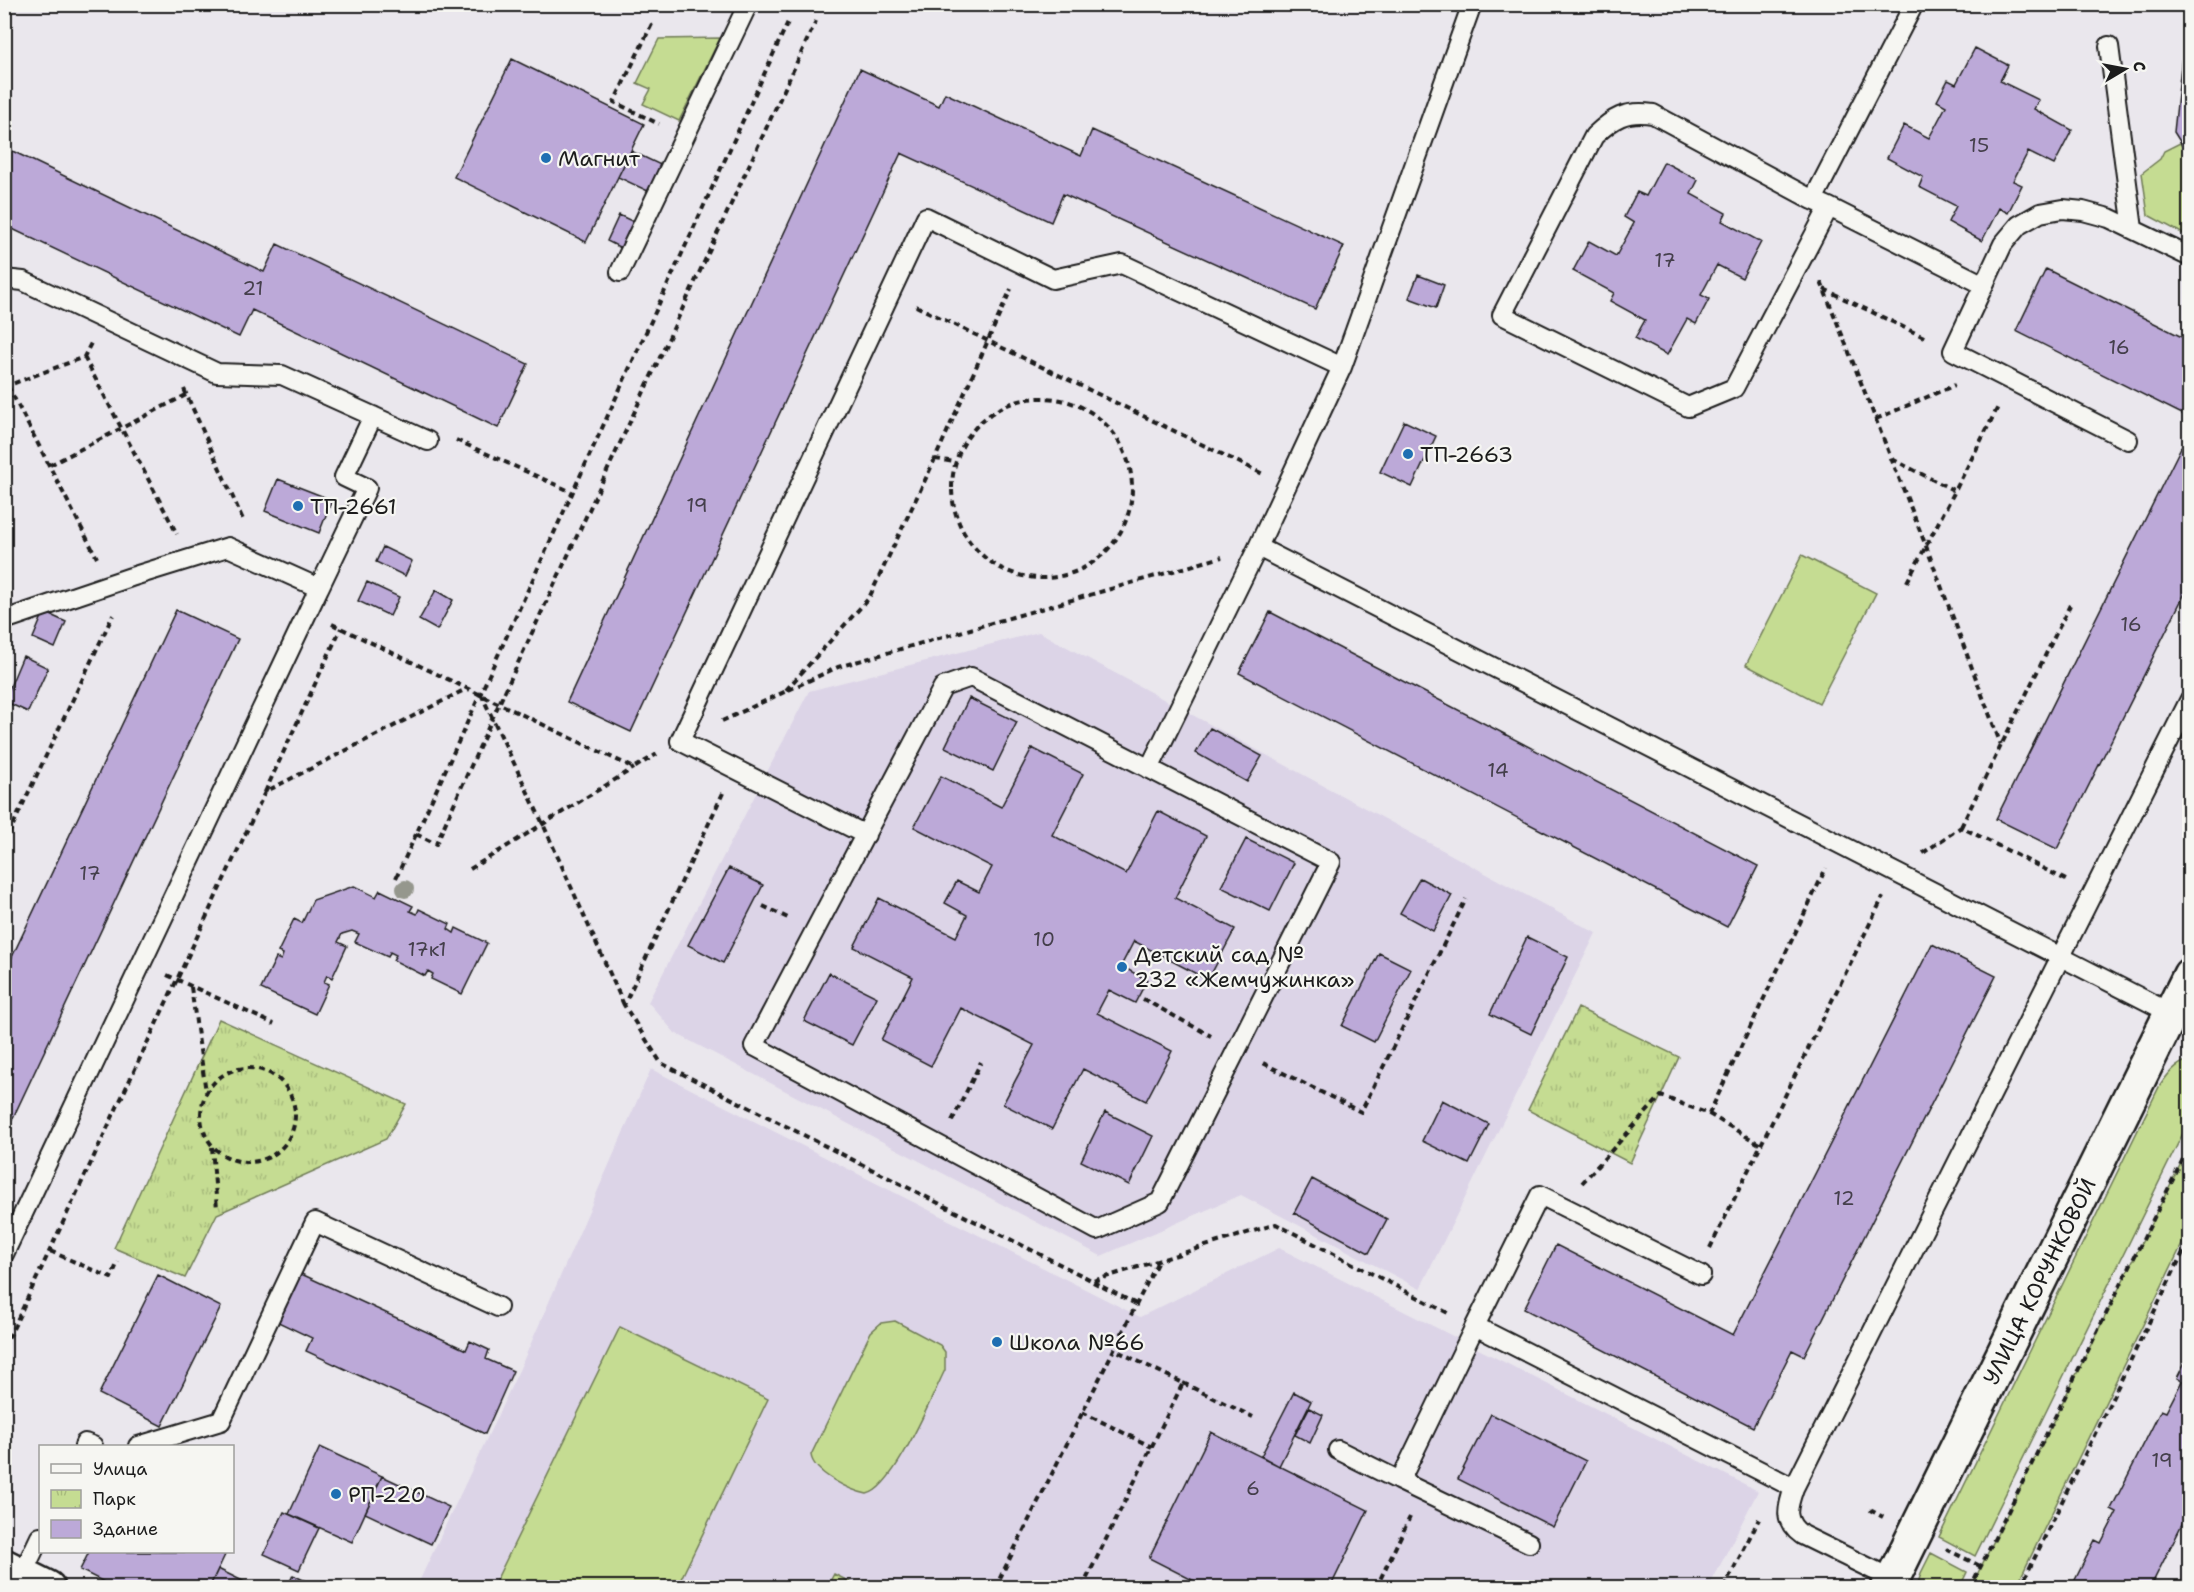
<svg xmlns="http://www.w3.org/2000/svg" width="2194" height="1592" font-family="'Shantell Sans',sans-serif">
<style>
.built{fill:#dcd4e7}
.grass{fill:#c5dc92;stroke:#707c57;stroke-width:1.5}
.park{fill:url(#park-tufts);stroke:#707c57;stroke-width:1.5}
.building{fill:#bca9d8;stroke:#1c1c1c;stroke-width:1.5}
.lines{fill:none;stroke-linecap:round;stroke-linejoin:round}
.lane-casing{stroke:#1c1c1c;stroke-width:22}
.street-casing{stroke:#1c1c1c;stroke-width:38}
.path{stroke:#1c1c1c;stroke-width:4;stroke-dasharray:6 4.5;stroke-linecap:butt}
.lane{stroke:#f6f6f2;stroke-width:18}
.street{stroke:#f6f6f2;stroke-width:33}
.tree{fill:#95978d}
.poi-dot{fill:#1f6fb2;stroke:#f6f6f2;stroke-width:2}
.labels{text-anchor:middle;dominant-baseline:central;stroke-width:4.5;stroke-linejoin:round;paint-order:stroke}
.number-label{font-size:20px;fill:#443f4b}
.poi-label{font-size:22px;fill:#1c1c1c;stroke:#f6f6f2;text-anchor:start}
.street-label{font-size:22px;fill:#1c1c1c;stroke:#f6f6f2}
</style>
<defs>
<pattern id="park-tufts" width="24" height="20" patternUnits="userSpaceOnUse" patternTransform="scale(1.5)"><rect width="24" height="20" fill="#c5dc92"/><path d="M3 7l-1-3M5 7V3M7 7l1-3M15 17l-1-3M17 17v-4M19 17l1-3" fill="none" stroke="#a9bc7d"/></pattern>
</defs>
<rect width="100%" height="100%" fill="#eae7ed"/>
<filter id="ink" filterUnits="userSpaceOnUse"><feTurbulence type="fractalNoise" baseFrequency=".0167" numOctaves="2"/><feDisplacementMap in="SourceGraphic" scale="12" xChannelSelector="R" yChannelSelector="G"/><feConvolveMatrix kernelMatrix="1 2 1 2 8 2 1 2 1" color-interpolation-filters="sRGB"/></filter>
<g filter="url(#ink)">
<path class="built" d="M1039 632 1596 933 1420 1289 1241 1195 1101 1256 675 1033 648 1002 809 691Z
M651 1069 1140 1317 1279 1248 1758 1491 1709 1587 416 1588 521 1366Z"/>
<path class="grass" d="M720 38 679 121 643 104 651 89 637 83 659 39Z
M2180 143 2186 153H2189V237L2148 215 2142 173 2160 159 2164 151Z
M1802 555 1876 593 1819 703 1746 665Z
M2189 1060V1121L1975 1556 1939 1537 2159 1087C2168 1074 2175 1064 2189 1060Z
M2189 1147V1230L2016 1587H1971Z
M895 1321 940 1345 945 1352V1370C932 1396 894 1489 867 1494 851 1491 813 1473 811 1455L871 1332 881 1323Z
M620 1327 768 1399 677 1587H493Z
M1931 1553 1967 1572 1960 1587H1917L1921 1573Z
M834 1574 860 1587H827Z"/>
<path class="park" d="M1578 1008 1679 1057 1630 1163 1528 1110Z
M219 1019 406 1104 386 1139 217 1214 185 1278 114 1248Z"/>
<path class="building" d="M2190 46V151H2186L2174 132 2183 47Z
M1975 48 2008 65 2000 81 2039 100 2034 109 2072 130 2054 165 2028 152 2013 181 2022 185 2008 213 1999 208 1982 241 1948 222 1956 206 1919 187 1923 177 1887 158 1904 125 1929 138 1946 106 1937 101 1948 80 1956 84Z
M512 59 644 124 586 242 454 177Z
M860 69 939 106 945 93 1081 156 1092 130 1344 246 1315 309 1063 194 1051 222 901 153 631 732 567 702Z
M4 147 264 272 277 244 528 364 498 428 252 310 239 337 4 225Z
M631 151 665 167 652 193 618 177Z
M1664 162 1698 180 1691 194 1726 213 1722 221 1761 242 1742 278 1717 265 1701 295 1709 299 1696 324 1687 319 1667 355 1635 338 1645 320 1610 301 1614 293 1573 271 1589 241 1616 256 1634 223 1624 217 1637 192 1646 196Z
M619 215 636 223 623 249 607 241Z
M2046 269 2190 341V418L2016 331Z
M1418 275 1444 285 1436 308 1409 298Z
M1404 421 1436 436 1412 487 1380 472Z
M2190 429V583L2057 849 1996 819Z
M278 479 332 500 319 533 265 511Z
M383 547 412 561 405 576 376 562Z
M367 582 399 597 390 616 358 601Z
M436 590 453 600 437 630 419 620Z
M176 610 238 639 4 1137V974Z
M44 612 66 622 55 648 33 638Z
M1270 612 1758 866 1727 927 1239 673Z
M23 656 48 668 28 712 4 701Z
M969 698 1017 722 993 771 945 747Z
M1210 728 1262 756 1247 782 1196 753Z
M1032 748 1083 774 1052 835 1126 874 1158 811 1206 836 1175 898 1235 929 1208 980 1134 941 1121 966 1147 980 1135 1003 1109 990 1097 1013 1172 1051 1146 1101 1083 1069 1052 1129 1003 1104 1034 1045 961 1008 931 1066 881 1040 913 977 854 947 879 898 956 937 967 915 945 903 957 881 979 892 992 867 914 827 941 776 1001 807Z
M1246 839 1294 863 1270 911 1221 887Z
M729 868 763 885 723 963 688 945Z
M1420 878 1452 895 1433 931 1400 913Z
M354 886 376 897 380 890 413 906 410 911 417 914 419 909 450 924 448 929 454 933 456 928 487 943 462 994 431 979 433 974 428 971 425 976 393 960 396 955 390 952 388 957 355 942 359 934 352 931 342 934 338 942 347 946 332 978 327 975 324 982 329 984 315 1014 261 989 276 958 281 960 283 954 278 952 294 919 302 923 313 900Z
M1527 937 1568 957 1531 1034 1490 1014Z
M1932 944 1996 976 1804 1356 1792 1350 1753 1427 1524 1309 1556 1245 1733 1335Z
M1379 953 1411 969 1374 1042 1342 1026Z
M829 973 877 997 852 1045 804 1021Z
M1442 1100 1489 1124 1469 1164 1422 1141Z
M1105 1112 1153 1136 1129 1185 1081 1161Z
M1312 1179 1387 1219 1369 1253 1294 1213Z
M297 1272 466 1350 470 1341 489 1350 486 1359 513 1371 485 1434 306 1351 312 1338 274 1320Z
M158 1275 221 1307 162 1426 99 1394Z
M2190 1352V1508L2150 1588H2071L2095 1540 2101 1543 2117 1512 2111 1509 2161 1410 2166 1412 2182 1381 2177 1378Z
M1294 1392 1311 1401 1279 1466 1261 1456Z
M1309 1408 1323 1415 1310 1443 1295 1435Z
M1491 1414 1586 1461 1553 1527 1458 1479Z
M1211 1432 1368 1510 1330 1588H1208L1149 1558Z
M320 1447 382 1476 352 1542 289 1514Z
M382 1476 449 1507 431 1544 365 1513Z
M284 1512 319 1528 299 1570 264 1554Z
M89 1552H218L225 1555 209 1588H116L80 1570Z
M218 1569 257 1588H209Z
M293 1575 320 1588H287Z"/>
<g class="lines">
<defs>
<path id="lane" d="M2109 46 2133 229
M1813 200 1914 4
M1829 207 1734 388 1688 407 1502 315 1594 136C1613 118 1625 110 1653 114L1813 200 1829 207 1984 285
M620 272 748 4
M4 279 23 281 217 373 282 375 428 441
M2128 440 1953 351 2003 244 2019 225 2040 213 2063 209 2083 211 2109 218 2190 257
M1258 547 2190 1023
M319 588 367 488 344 477 373 416
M4 620 131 577 228 547 319 588 4 1254
M971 677 1331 862 1160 1202 1097 1230 754 1046 943 687Z
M1149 769 1258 547 1342 367
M866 835 680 741 926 217 1053 279 1122 264 1342 367 1472 4
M1701 1275 1540 1195 1475 1326 1794 1488C1787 1508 1783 1521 1802 1535L1892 1579
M84 1446 85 1443 93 1446
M138 1446 221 1421 315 1222 498 1307
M1338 1450 1400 1481 1475 1326
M1400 1481 1529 1543
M1794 1488 2190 699
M19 1581 40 1537"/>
<g id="street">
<path d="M4 1566 48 1588"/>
<path id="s1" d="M1888 1588 2190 975"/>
</g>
</defs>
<use href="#lane" class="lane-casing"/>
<use href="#street" class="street-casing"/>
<path class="path" d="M2019 4V6
M652 24 614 102 659 124
M1821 282 1926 546 2001 745
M1824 289 1928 339
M916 306 1263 474
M84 357 177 534
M8 386 97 558
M4 387 84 357 91 343
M184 389 244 522
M952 488a90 90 0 1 1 180 0a90 90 0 1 1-180 0Z
M1876 419 1955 385
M456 440 572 492
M935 459 955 462
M1892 459 1955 491 1999 405
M50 465 186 395
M1907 582 1955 491
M332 624 634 768 657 754
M786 690 869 598 935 459 1011 289
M481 694 543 824 624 1005
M722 721 838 667 1222 557
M265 792 341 628
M723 793 624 1005 661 1063 1093 1281 1276 1224 1450 1314
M1961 827 2070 605
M416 834 436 844 492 719 816 21
M4 844 113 615
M1923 853 1961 827 2068 881
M470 869 634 768
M396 878 788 22
M763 906 790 919
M167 975 274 1024
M191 987 206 1092
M1143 999 1211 1036
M1263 1063 1361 1112 1466 899
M201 1115a47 47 0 1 1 94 0a47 47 0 1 1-94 0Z
M1709 1114 1761 1145
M952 1121 981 1062
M212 1147 217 1209
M1582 1183 1661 1096 1709 1114 1826 868
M1710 1248 1883 897
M50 1251 111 1278 118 1262
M1093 1282 1136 1304
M4 1348 265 792 468 688
M1183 1383 1253 1417
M1082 1412 1152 1447
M1870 1510 1883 1517
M1946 1549 1980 1566
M995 1588 1158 1261
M1082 1588 1183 1383 1113 1349
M1376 1588 1410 1517
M1724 1588 1759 1519
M1970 1588 2190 1145
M2020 1588 2190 1238"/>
<use href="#lane" class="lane"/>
<use href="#street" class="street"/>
</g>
<circle class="tree" cx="405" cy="889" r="9"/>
</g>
<g class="poi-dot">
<circle cx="546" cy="158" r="6"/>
<circle cx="1408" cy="454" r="6"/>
<circle cx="298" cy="506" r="6"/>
<circle cx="1122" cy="967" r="6"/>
<circle cx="997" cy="1342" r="6"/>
<circle cx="336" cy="1494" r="6"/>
</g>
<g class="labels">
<g class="number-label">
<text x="1979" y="145">15</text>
<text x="1665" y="260">17</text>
<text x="253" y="288">21</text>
<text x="2119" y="347">16</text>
<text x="697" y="505">19</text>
<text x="2131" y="624">16</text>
<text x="1498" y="770">14</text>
<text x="90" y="873">17</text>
<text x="1044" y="939">10</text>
<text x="427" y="949">17к1</text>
<text x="1844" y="1198">12</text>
<text x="2162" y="1460">19</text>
<text x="1253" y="1488">6</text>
</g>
<g class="poi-label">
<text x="558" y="158">Магнит</text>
<text x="1420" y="454">ТП-2663</text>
<text x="310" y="506">ТП-2661</text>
<text x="1134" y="954">Детский сад №<tspan x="1134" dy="25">232 «Жемчужинка»</tspan></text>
<text x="1009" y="1342">Школа №66</text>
<text x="348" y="1494">РП-220</text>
</g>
<g class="street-label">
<text stroke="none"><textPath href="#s1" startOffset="342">УЛИЦА КОРУНКОВОЙ</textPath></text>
</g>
</g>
<rect width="2194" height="1592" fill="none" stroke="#f6f6f2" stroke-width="24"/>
<rect x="12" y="12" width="2170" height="1568" fill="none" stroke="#1c1c1c" stroke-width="2" filter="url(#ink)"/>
<rect x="39" y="1445" width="195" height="108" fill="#f6f6f2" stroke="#9f9f9c" stroke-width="1.5"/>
<rect x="51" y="1464" width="30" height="9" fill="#f6f6f2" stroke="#9f9f9c" stroke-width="1.5"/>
<text x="93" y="1475" font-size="18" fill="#1c1c1c">Улица</text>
<rect x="51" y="1490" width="30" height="18" fill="url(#park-tufts)" stroke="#9f9f9c" stroke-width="1.5"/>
<text x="93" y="1505" font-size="18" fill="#1c1c1c">Парк</text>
<rect x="51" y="1520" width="30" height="18" fill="#bca9d8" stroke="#9f9f9c" stroke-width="1.5"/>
<text x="93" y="1535" font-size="18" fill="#1c1c1c">Здание</text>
<g transform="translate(2125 69) rotate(80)" stroke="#f6f6f2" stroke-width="4.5" paint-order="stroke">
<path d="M0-4.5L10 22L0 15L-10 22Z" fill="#1c1c1c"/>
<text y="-9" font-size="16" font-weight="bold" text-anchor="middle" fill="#1c1c1c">С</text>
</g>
</svg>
